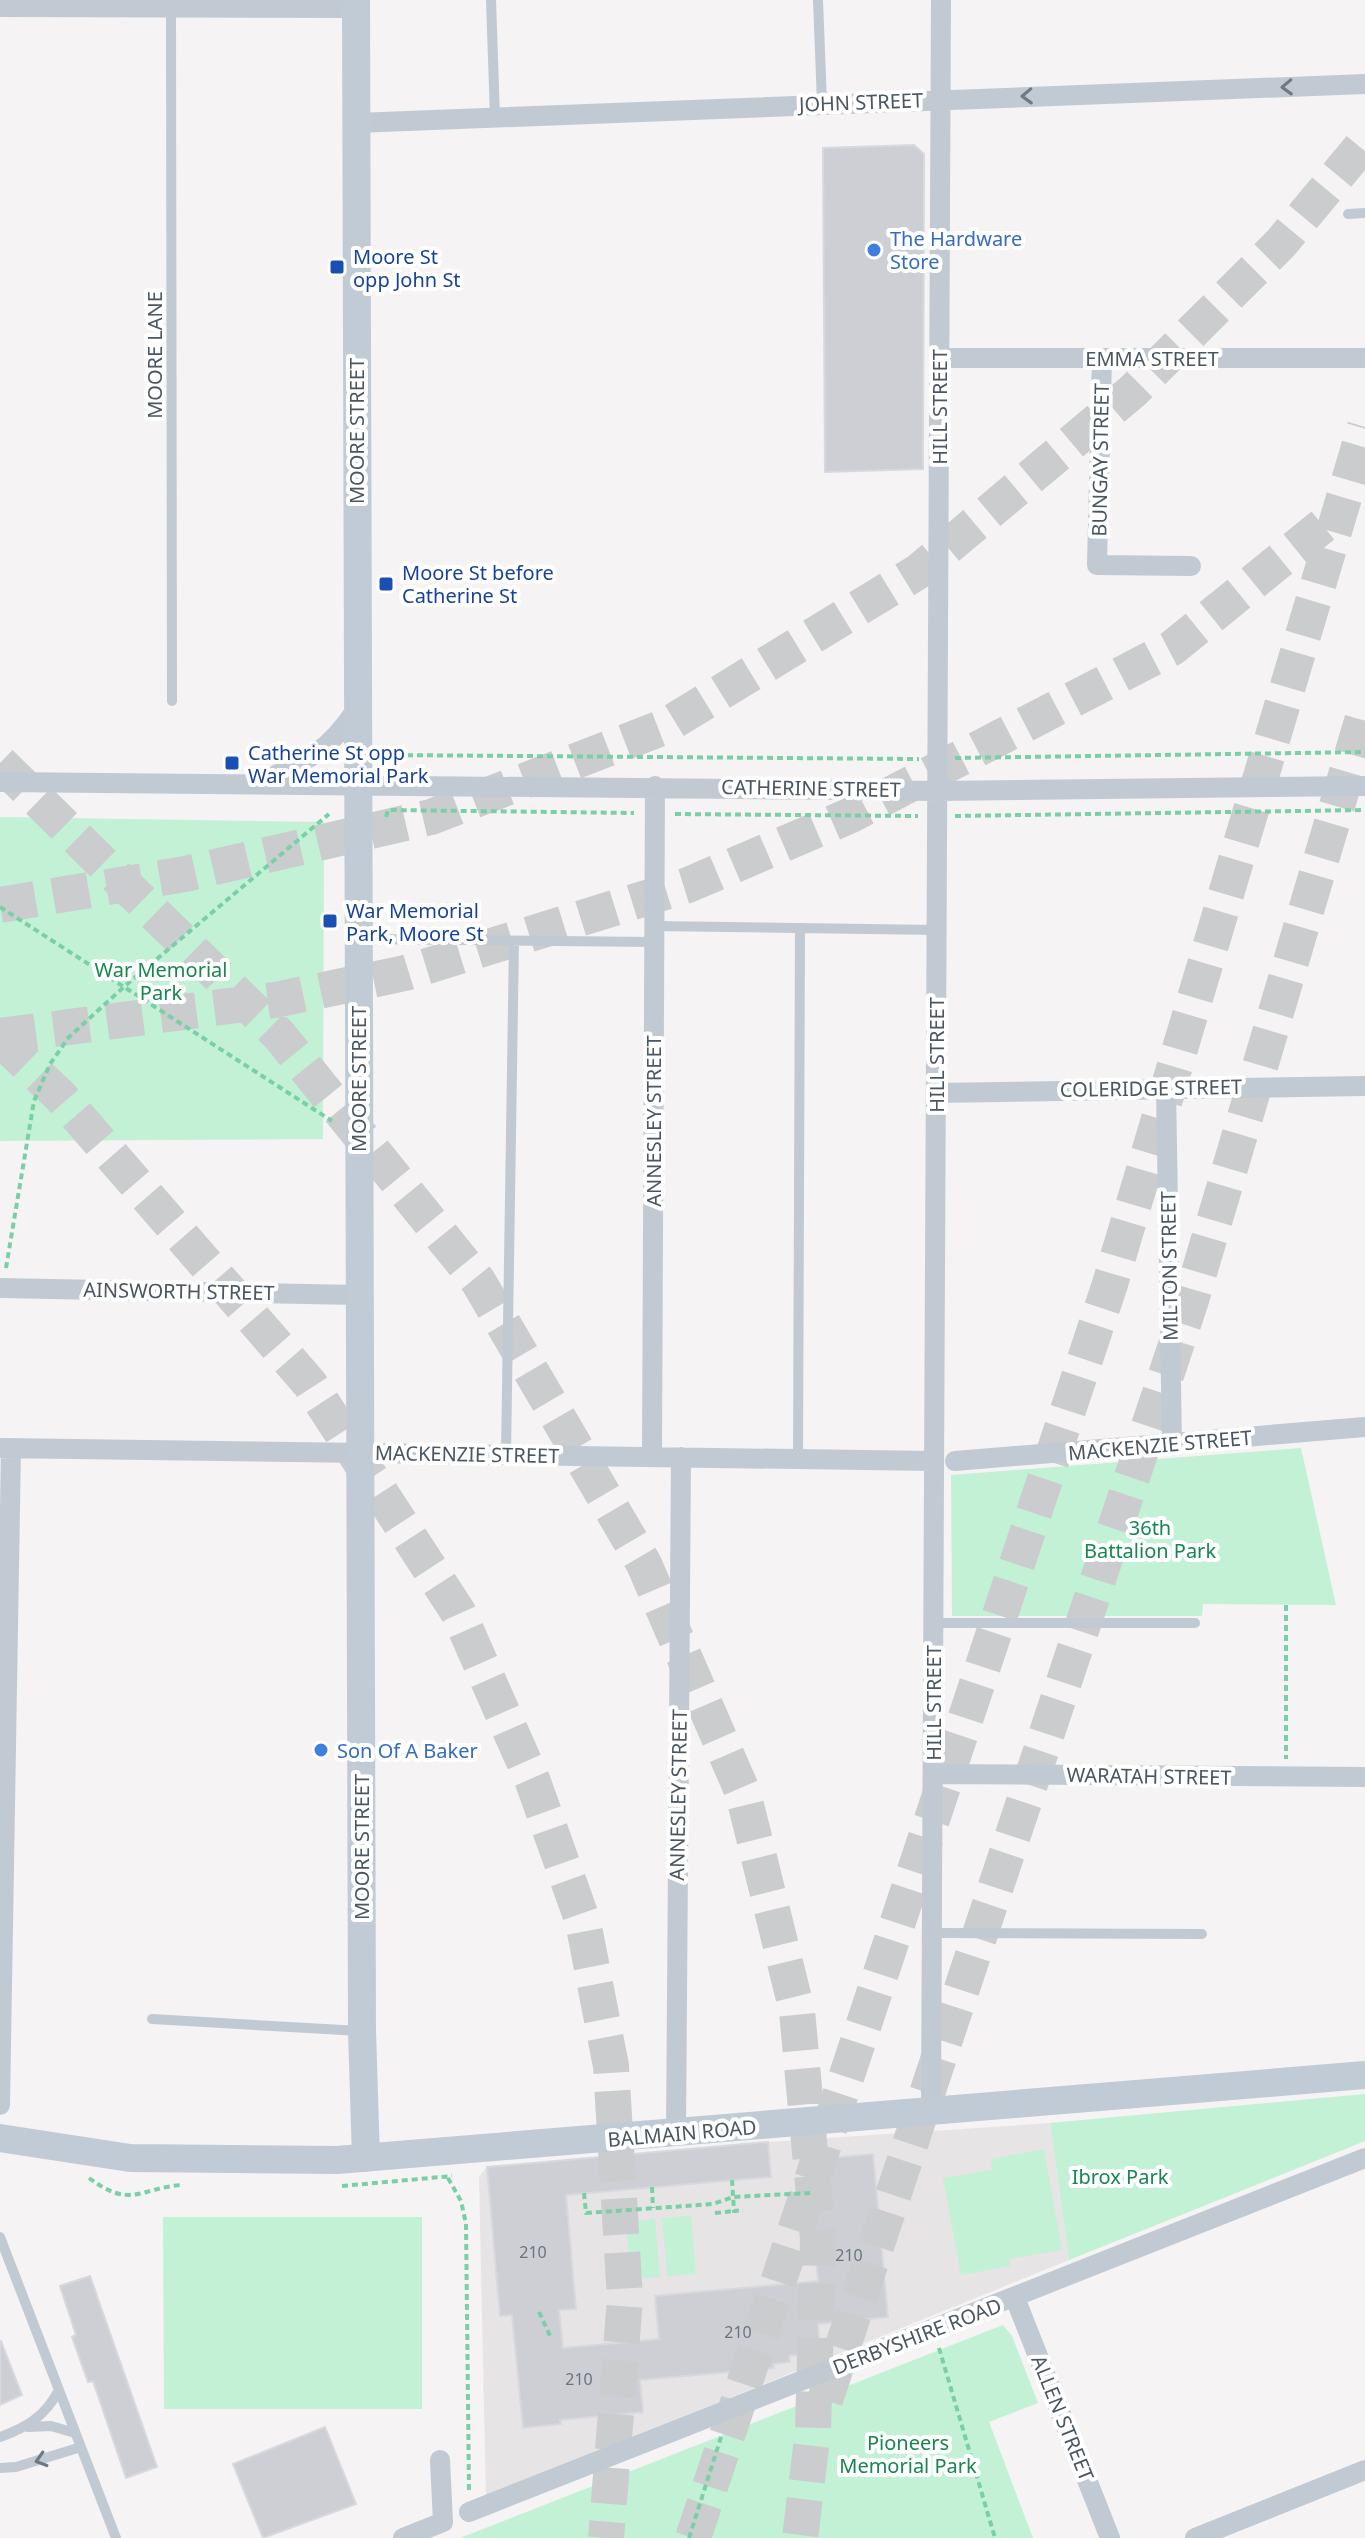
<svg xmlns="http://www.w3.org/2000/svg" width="1365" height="2538" font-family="'Noto Sans',sans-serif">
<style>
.education{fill:#e6e4e5}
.green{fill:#c3f1d5}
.building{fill:#cdcfd5;stroke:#d7d9de;stroke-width:2}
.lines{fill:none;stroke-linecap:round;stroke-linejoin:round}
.highway-tunnel{stroke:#caccce;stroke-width:36;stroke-dasharray:36 18;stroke-linecap:butt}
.path{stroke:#7ad0a6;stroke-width:4;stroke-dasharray:6 4;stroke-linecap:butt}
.lane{stroke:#c1cad2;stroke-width:10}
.street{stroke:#c1cad2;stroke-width:20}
.secondary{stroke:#c1cbd6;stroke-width:28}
.path-bridge{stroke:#7ad0a6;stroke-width:4;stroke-dasharray:6 4;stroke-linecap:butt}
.oneway{stroke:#6e7983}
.shop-dot{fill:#3f7fe0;stroke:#fff;stroke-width:3}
.transit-dot{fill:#1a4fb4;stroke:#fff;stroke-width:3}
.labels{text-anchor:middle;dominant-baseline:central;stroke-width:8;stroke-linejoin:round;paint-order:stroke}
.number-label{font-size:16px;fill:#6b747e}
.street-label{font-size:20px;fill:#4a5661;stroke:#fff}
.shop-label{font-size:20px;fill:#366cbe;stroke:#fff;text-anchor:start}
.transit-label{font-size:20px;fill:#164399;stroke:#fff;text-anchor:start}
.park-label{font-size:20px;fill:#17864f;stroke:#fff}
</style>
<rect width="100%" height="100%" fill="#f5f3f3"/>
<path class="education" d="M1050 2123 1069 2260 486 2497 479 2177 487 2167 768 2142Z"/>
<path class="green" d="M0 817 324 822 323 1139 0 1141Z
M1301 1448 1336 1605 1203 1604 1202 1616H952L951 1475Z
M1365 2094V2141L1069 2260 1050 2123Z
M1044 2149 1062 2250 1009 2259 1010 2266 961 2275 943 2178 992 2170 991 2159Z
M691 2216 696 2274 667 2276 662 2218Z
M163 2217H422V2409H164Z
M655 2219 660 2277 631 2279 626 2222Z
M1003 2325 1012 2336 1038 2403 989 2422 1033 2538H460Z"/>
<path class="building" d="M914 145 924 154 923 469 825 472 823 148Z
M768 2142 771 2177 566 2195 576 2309 559 2310 563 2348 659 2339 655 2296 818 2281 807 2160 873 2154 888 2317 818 2324 820 2353 789 2356 790 2362 773 2364 774 2368 640 2380 643 2412 560 2420 561 2424 523 2428 512 2315 500 2316 487 2167Z
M90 2276 157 2467 126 2478 93 2381 88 2382 72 2337 76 2335 60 2286Z
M1 2341 22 2395 0 2405V2342Z
M325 2427 356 2504 263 2538 233 2464Z"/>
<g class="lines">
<path class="highway-tunnel" d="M0 763 279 1035 478 1281 644 1564 743 1793 797 2011 818 2239 813 2431 800 2538
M0 905 185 874 431 817 664 727 919 571 1133 391 1281 243 1365 142
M0 1036 275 1000 405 973 688 885 849 816 1172 648 1342 510
M0 1039 60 1096 310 1384 458 1612 533 1782 583 1922 611 2066 625 2299 606 2538
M825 2400 1191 1300 1365 711
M693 2538 1110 1284 1365 427"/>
<path class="path" d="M387 755 919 759
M955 758 1365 752
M675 814 918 816
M955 816 1365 810
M386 817 388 810 634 813
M0 907 332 1121
M6 1268 34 1101 50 1064 69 1037 126 985 329 814
M1286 1605V1759
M89 2178C131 2209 137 2189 181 2185
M448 2178 461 2201 466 2224 469 2491
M732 2180 734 2211 743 2210
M342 2186 452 2176
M652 2187 653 2208
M715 2213 734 2211
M539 2312 551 2338
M939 2348 995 2538
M689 2538 722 2434"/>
<path class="lane" d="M491 0 495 117
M818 0 822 103
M171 9 172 701
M1348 214 1365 213
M654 926 937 930
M359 939 654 942
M506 1454 514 941
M798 1459 800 928
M933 1623H1195
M932 1933 1202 1934
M152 2019 360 2031
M0 2237 116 2538
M28 2427 51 2426 75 2433
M0 2437C28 2427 45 2416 59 2390
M0 2468 16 2467 81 2447"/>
<path class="street" d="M0 7 356 8
M356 123 1365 84
M940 358H1365
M1102 358 1097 565 1191 566
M265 780C309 760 329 750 356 710
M0 782 938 791 1365 786
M1166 1087 1172 1445
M936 1093 1365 1086
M0 1288 358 1295
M0 1448 934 1461
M652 1456 655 786
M955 1461 1365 1427
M933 1774 1365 1777
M0 2105 11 1448
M931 2111 941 0
M676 2133 681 1457
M1015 2298 1110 2538
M469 2512 1365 2158
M403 2538 443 2522 440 2460
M1195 2538 1365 2470"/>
<path class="secondary" d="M356 0 362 2031 366 2158
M0 2138 130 2158 337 2160 1365 2075"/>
<path class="path-bridge" d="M584 2193 586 2213 713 2204 733 2197 810 2193"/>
</g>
<defs><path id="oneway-chevron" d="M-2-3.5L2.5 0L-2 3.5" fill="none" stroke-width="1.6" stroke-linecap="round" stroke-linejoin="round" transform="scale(2)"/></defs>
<g class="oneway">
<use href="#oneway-chevron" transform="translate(1287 87) rotate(178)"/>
<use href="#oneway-chevron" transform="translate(1027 96) rotate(178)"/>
<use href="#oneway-chevron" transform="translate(41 2460) rotate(163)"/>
</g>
<g class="shop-dot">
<circle cx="874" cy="250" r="8"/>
<circle cx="321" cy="1750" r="8"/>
</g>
<g class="transit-dot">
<rect x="329" y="259" width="16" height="16" rx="4"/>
<rect x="378" y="576" width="16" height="16" rx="4"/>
<rect x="224" y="755" width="16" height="16" rx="4"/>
<rect x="322" y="913" width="16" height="16" rx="4"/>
</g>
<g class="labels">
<g class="number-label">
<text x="533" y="2252">210</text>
<text x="849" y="2255">210</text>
<text x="738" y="2332">210</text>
<text x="579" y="2379">210</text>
</g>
<g class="street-label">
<text transform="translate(861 102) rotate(-2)">JOHN STREET</text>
<text transform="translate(154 355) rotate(-90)">MOORE LANE</text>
<text x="1152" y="358">EMMA STREET</text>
<text transform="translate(939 407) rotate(-90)">HILL STREET</text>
<text transform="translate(356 431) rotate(-90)">MOORE STREET</text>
<text transform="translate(1100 460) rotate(-89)">BUNGAY STREET</text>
<text transform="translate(811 788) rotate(1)">CATHERINE STREET</text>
<text transform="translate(936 1055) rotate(-90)">HILL STREET</text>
<text transform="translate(358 1079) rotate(-90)">MOORE STREET</text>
<text transform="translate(1151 1088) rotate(-1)">COLERIDGE STREET</text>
<text transform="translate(653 1121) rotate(-90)">ANNESLEY STREET</text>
<text transform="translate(1169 1266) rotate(-91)">MILTON STREET</text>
<text transform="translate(179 1291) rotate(1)">AINSWORTH STREET</text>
<text transform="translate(1160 1445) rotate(-5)">MACKENZIE STREET</text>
<text transform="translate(467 1454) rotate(1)">MACKENZIE STREET</text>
<text transform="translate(933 1703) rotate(-90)">HILL STREET</text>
<text transform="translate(1149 1776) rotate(1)">WARATAH STREET</text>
<text transform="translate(678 1795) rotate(-89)">ANNESLEY STREET</text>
<text transform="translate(361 1847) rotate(-90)">MOORE STREET</text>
<text transform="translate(682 2133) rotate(-5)">BALMAIN ROAD</text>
<text transform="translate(917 2336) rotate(-21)">DERBYSHIRE ROAD</text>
<text transform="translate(1063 2418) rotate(68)">ALLEN STREET</text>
</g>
<g class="shop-label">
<text x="890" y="238">The Hardware<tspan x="890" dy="23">Store</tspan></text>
<text x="337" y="1750">Son Of A Baker</text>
</g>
<g class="transit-label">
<text x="353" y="256">Moore St<tspan x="353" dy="23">opp John St</tspan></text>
<text x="402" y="572">Moore St before<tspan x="402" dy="23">Catherine St</tspan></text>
<text x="248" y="752">Catherine St opp<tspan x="248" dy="23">War Memorial Park</tspan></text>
<text x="346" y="910">War Memorial<tspan x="346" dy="23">Park, Moore St</tspan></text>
</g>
<g class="park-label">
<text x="161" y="969">War Memorial<tspan x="161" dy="23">Park</tspan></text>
<text x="1150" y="1527">36th<tspan x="1150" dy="23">Battalion Park</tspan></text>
<text x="1120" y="2176">Ibrox Park</text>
<text x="908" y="2442">Pioneers<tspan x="908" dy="23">Memorial Park</tspan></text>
</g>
</g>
</svg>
